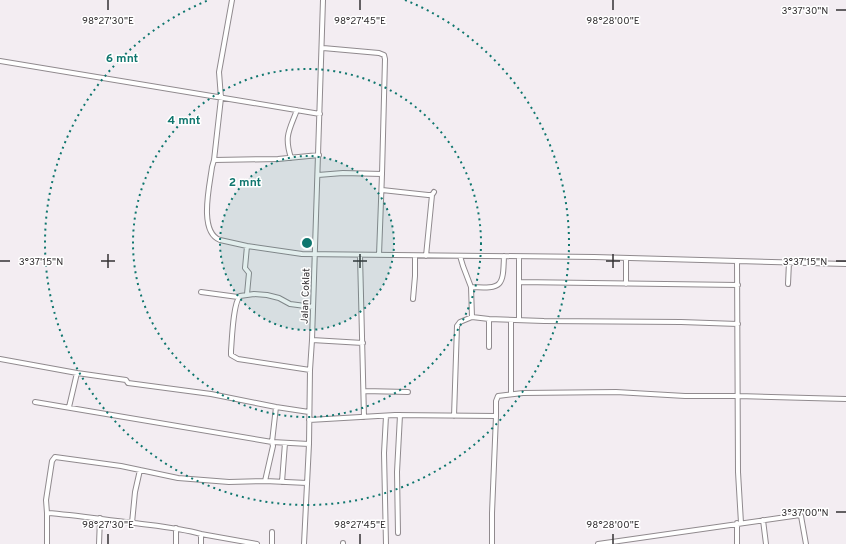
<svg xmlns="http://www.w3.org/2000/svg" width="846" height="544" font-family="Overpass,sans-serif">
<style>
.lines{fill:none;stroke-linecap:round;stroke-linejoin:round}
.minor-casing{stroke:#908a8e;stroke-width:6}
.minor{stroke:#fff;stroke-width:4}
.ticks{fill:none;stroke:#353234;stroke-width:1.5}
.ring{fill:none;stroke:#0f766e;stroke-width:2;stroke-dasharray:2 4}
.labels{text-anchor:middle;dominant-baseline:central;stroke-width:3;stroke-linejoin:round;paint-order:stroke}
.street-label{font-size:10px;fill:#353234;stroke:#fff}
.ticks-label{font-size:10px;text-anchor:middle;fill:#353234;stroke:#fff;stroke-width:3;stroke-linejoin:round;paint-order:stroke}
.centre{fill:#0f766e;stroke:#fff;stroke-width:2}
.ring-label{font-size:12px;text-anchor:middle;font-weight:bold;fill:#0f766e;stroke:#fff;stroke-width:3;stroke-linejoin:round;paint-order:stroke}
</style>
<rect width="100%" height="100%" fill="#f3edf2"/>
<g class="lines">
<defs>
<path id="minor" d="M232 0 219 72 221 98 214 160 278 159 319 155
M323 48 379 53 384 55 385 59 382 174
M0 61 320 114
M291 158C284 136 289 131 297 110
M214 160 212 167C210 184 198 232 220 240L247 246 302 254 594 257 846 264
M318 175 343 173 382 174 379 255
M382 190 428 195H432L434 192
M247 246 245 268 249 273 247 294
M360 255 364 417
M426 256 432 195
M460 256 463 266 471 287 472 317
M737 261 738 472 741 523
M519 282 738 285
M626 284V259
M788 284 789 262
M471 287C503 289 503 286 504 256
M201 292 238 297
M413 299 415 276V256
M511 320V394
M519 320V257
M312 340 363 343
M489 347V319
M0 359 77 373 126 380 128 383 211 394 276 407 309 412
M310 370 238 359 231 355V351C232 339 233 303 240 296L254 294 267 295 279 298 290 304 313 307
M364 391 408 392
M35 402 272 442 309 444
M69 407 77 373
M454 416 457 326 460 322 472 317 489 319 544 321 681 322 738 324
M309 420 395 415 496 416V401L498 396 523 393 616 392 685 396H738L846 399
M265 481 273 446 272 442 276 407
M282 482 285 443
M47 513 46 500 52 461 55 457 121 466 178 478 229 482 265 481 307 483
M763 520 766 544
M132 523 135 492 140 470
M737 523V544
M176 528V544
M398 533 397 472 400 415
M201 534 257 544
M47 544V513C77 515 105 520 134 523 156 526 179 528 201 534V544
M99 544 100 518
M272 544V532
M304 544 309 444 310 370 312 340 323 0
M343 544V543
M386 544 384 453 386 416
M492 544V513L496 416
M598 544 800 515 801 516 806 544"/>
</defs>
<use href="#minor" class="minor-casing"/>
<use href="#minor" class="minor"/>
</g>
<path class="ticks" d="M108 0V10M360 0V10M613 0V10M836 10H846M108 254V268M360 254V268M613 254V268M0 261H10M101 261H115M353 261H367M606 261H620M836 261H846M836 512H846M108 534V544M360 534V544M613 534V544"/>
<circle cx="307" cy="243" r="87" fill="#0f766e" fill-opacity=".12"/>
<g class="ring">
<circle cx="307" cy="243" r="87"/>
<circle cx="307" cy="243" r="174"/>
<path d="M405 0A262 262 0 1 1 209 0"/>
</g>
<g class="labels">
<g class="street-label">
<text transform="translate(306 296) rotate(-88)">Jalan Coklat</text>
</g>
</g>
<g class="ticks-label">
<text x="805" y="14">3°37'30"N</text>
<text x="108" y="24">98°27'30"E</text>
<text x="360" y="24">98°27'45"E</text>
<text x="613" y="24">98°28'00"E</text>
<text x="41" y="265">3°37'15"N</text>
<text x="805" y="265">3°37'15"N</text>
<text x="805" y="516">3°37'00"N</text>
<text x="108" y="528">98°27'30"E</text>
<text x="360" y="528">98°27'45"E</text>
<text x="613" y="528">98°28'00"E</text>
</g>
<circle cx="307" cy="243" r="6" class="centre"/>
<g class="ring-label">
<text x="122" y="62">6 mnt</text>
<text x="184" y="124">4 mnt</text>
<text x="245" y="186">2 mnt</text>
</g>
</svg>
